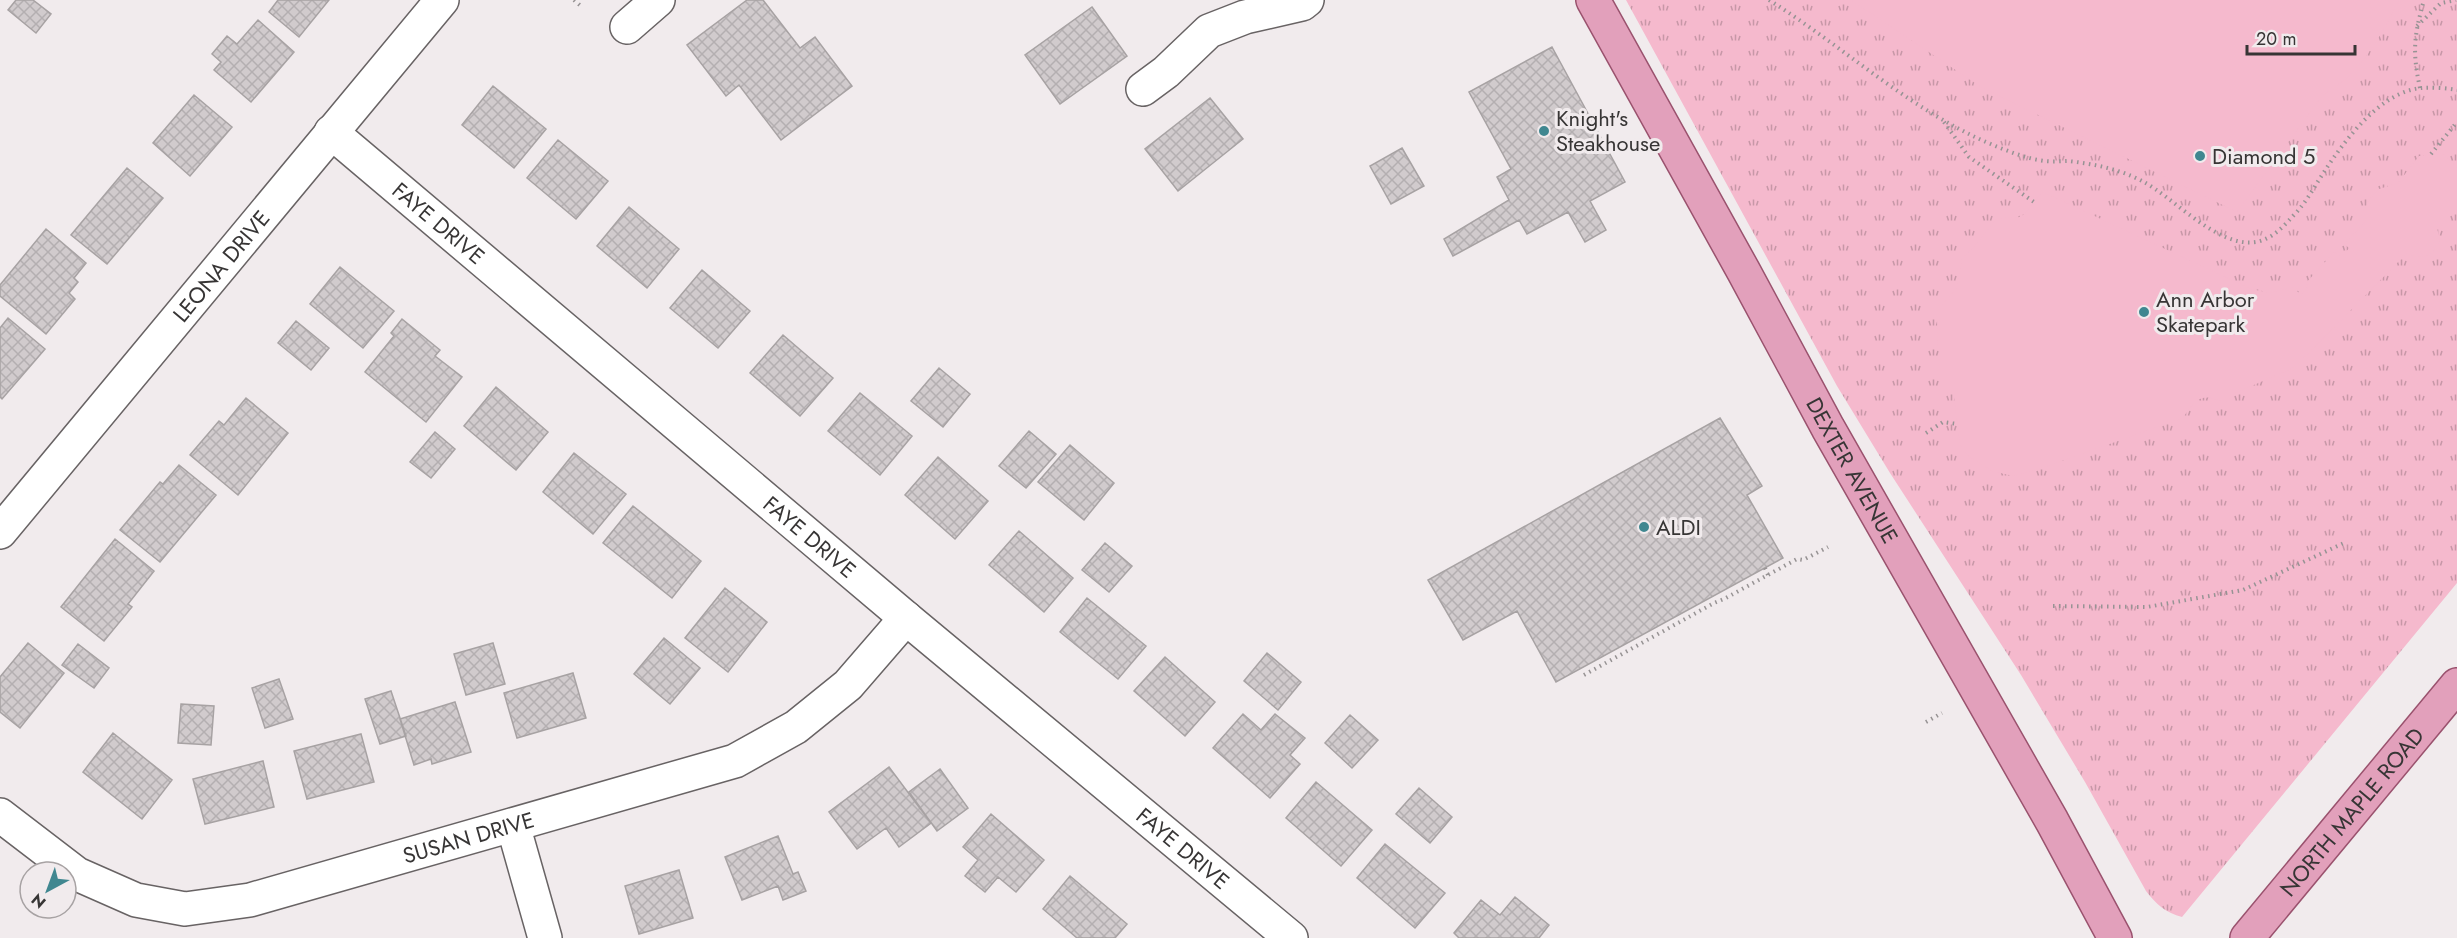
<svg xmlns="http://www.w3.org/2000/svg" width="2457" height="938" font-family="Jost,sans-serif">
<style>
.grass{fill:url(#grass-tufts)}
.pitch{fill:#f5b9cd}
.building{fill:url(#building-cross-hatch);stroke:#a7a2a3;stroke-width:1.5}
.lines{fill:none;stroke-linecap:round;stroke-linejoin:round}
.minor-casing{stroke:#686364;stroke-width:36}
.major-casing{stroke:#9a526e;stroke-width:36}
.path{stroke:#979394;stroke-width:4;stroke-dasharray:1.5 4.5;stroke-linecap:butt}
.minor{stroke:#fff;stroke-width:33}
.major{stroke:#e2a0bb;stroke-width:33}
.poi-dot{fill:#408790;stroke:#f1ebed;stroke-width:2}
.labels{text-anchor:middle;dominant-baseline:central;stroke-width:6;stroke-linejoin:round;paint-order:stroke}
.poi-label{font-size:22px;fill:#373535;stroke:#f1ebed;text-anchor:start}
.street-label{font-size:22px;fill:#373535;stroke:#f1ebed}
</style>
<defs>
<pattern id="grass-tufts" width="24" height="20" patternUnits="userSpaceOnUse" patternTransform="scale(1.5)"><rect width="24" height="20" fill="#f5b9cd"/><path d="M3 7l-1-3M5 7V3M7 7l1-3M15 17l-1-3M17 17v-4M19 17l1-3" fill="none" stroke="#c797a7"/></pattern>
<pattern id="building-cross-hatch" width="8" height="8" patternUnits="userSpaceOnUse" patternTransform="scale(1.5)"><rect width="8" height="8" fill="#d1cbcd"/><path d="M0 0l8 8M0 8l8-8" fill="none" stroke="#b4afb1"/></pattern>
</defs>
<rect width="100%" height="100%" fill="#f1ebed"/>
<path class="grass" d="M1626 0H2457V583L2182 917C2166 913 2156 904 2146 891L2085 782 2021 675 1890 473 1837 386Z"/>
<path class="pitch" d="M1851 0H2399C2386 27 2370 55 2349 76 2339 85 2327 90 2319 100L2237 212 1981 87Z
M2444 154 2457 168V199L2435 221 2440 239C2435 256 2422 261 2407 253L2295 367 2231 395 2229 401C2222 402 2220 400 2214 399 2198 393 2191 406 2183 418L2036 470 2013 476 1992 471 1967 455 1960 444 1954 397 1938 349 1937 320 1942 305 1956 289 1962 259 1980 240 1996 219 2011 217 2017 218 2023 215 2043 192 2251 289 2271 293 2293 287 2301 295 2308 286 2306 283 2334 252 2342 257 2349 248 2344 244 2365 222 2367 203 2373 195 2379 189 2398 183 2419 156Z"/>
<path class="building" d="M16 0H33L51 14 36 33 8 10Z
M278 0H329L299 37 269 12Z
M747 0H763L800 48 815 37 852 86 781 140 739 85 726 96 687 45Z
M1092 7 1127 56 1060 104 1025 55Z
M258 20 294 52 251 102 214 70 221 62 212 54 227 36 237 44Z
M1552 47 1625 182 1590 201 1606 230 1585 242 1568 212 1527 234 1519 220 1453 256 1444 239 1509 200 1497 177 1511 169 1469 92Z
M493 86 546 129 514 168 462 125Z
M194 95 232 127 190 176 153 143Z
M1210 98 1243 139 1178 191 1145 149Z
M558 140 608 181 576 219 527 178Z
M1402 148 1424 186 1391 204 1370 166Z
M127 168 163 198 107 264 71 235Z
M629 207 679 249 647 288 597 246Z
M46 229 86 263 74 278 78 282 69 293 75 299 46 334 0 296V285Z
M340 267 394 311 363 348 310 304Z
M702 270 750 311 718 348 670 308Z
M8 318 45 349 2 399 0 397V328Z
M402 319 440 350 435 356 462 377 426 422 365 372 394 336 391 333Z
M296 321 329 348 311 370 278 343Z
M783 335 833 378 800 416 750 373Z
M939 368 970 394 943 427 911 401Z
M496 387 548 432 516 470 464 426Z
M860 393 912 436 880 475 828 431Z
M246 398 288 433 238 495 190 455 219 421 224 425Z
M1720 418 1762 486 1747 495 1783 558 1556 682 1517 611 1463 640 1428 580Z
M1029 431 1056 454 1026 488 999 466Z
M435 432 455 449 431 478 410 462Z
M1070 445 1114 483 1084 520 1038 482Z
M574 453 626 494 593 534 543 492Z
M938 457 988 501 955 539 905 495Z
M179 465 216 495 160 562 120 530 160 482 163 484Z
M633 506 701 561 672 598 603 543Z
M1019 531 1073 578 1044 612 989 565Z
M115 539 154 571 128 604 132 607 104 641 61 607Z
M1105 543 1132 566 1109 592 1082 570Z
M725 588 767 622 728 672 685 638Z
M1087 598 1146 646 1118 679 1060 632Z
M664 638 700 668 670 704 634 674Z
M28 643 64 673 20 728 0 712V677Z
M493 643 505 684 466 695 454 654Z
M78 644 109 668 94 688 62 665Z
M1267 653 1301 682 1278 710 1244 681Z
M1165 657 1215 702 1185 736 1134 691Z
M573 673 586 718 517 738 504 693Z
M279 679 293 719 265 728 252 688Z
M391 691 406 736 380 744 365 699Z
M455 702 471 752 432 764 431 759 414 765 400 719Z
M181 704 214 706 211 745 178 743Z
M1243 714 1261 730 1275 714 1305 738 1290 755 1300 764 1270 798 1213 748Z
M1350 715 1378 740 1352 768 1325 743Z
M113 733 172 780 142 819 83 772Z
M361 734 374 782 307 799 294 751Z
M263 761 274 807 205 824 193 779Z
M889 767 931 823 899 847 886 828 857 849 829 812Z
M940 769 968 808 937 831 909 792Z
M1316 782 1372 830 1341 866 1286 818Z
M1419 788 1452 817 1430 843 1396 814Z
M991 814 1044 860 1016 892 998 877 985 892 965 876 978 860 963 847Z
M778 836 793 874 798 872 806 891 783 900 778 886 742 900 725 857Z
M1385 844 1445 893 1415 928 1357 878Z
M679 870 693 918 639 934 625 886Z
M1070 876 1127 924 1115 938H1077L1043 909Z
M1515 897 1549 925 1539 938H1459L1454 933 1481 900 1500 915Z"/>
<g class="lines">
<defs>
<g id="minor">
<path d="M627 27 658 0"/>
<path d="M1143 89 1166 72 1209 31 1245 17 1302 4 1307 0"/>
<path id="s1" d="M331 132 906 618 1291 938"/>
<path id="s2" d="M0 532 442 0"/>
<path id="s3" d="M0 815 77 874 136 900 185 909 250 900 735 761 796 727 848 685 906 618"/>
<path d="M513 825 545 938"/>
</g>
<g id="major">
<path id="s4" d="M1593 0 1744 272 1828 428 2052 821 2115 938"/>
<path id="s5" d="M2247 938 2457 685"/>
</g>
</defs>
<use href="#minor" class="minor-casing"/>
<use href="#major" class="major-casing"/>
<path class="path" d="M574 0 582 7
M1769 0C1844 47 1911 111 1993 145 2010 152 2028 159 2045 161 2053 162 2061 161 2068 161 2094 164 2119 169 2142 181 2175 198 2217 248 2256 242 2272 239 2283 227 2293 216 2306 203 2314 187 2324 172 2345 140 2380 92 2421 88 2432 87 2446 88 2457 90
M2417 26 2441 3 2456 0
M2420 88C2412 51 2414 36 2424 0
M1944 122 1969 157 2034 202
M2431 154 2457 122
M1926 433 1943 422 1957 424
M1765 568 1768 575
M2053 606 2147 607 2243 590 2344 543
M1584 675 1714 603 1724 599 1797 559 1803 560 1828 547
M1926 722 1942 713"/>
<use href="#minor" class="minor"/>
<use href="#major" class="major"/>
</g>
<g class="poi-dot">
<circle cx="1544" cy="131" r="6"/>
<circle cx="2200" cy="156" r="6"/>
<circle cx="2144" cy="312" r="6"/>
<circle cx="1644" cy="527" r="6"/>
</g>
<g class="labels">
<g class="poi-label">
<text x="1556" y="118">Knight's<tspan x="1556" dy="25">Steakhouse</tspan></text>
<text x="2212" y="156">Diamond 5</text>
<text x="2156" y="299">Ann Arbor<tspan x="2156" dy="25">Skatepark</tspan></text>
<text x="1656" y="527">ALDI</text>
</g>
<g class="street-label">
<text stroke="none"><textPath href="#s1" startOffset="141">FAYE DRIVE</textPath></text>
<text stroke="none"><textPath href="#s2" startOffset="346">LEONA DRIVE</textPath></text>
<text stroke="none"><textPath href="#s4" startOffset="537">DEXTER AVENUE</textPath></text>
<text stroke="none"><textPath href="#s1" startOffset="627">FAYE DRIVE</textPath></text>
<text stroke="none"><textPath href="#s5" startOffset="164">NORTH MAPLE ROAD</textPath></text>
<text stroke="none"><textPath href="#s3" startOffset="504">SUSAN DRIVE</textPath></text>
<text stroke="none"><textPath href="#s1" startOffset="1113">FAYE DRIVE</textPath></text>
</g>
</g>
<g transform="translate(48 890) rotate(221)"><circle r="28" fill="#f1ebed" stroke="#a7a2a3" stroke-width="1.5"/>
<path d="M0-4.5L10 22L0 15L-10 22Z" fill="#408790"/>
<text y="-9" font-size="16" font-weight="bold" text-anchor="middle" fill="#373535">N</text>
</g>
<path d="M2247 45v9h108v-9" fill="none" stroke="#373535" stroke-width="3"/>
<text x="2256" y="45" font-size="18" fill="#373535" stroke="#f1ebed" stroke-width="4.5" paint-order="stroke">20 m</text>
</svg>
